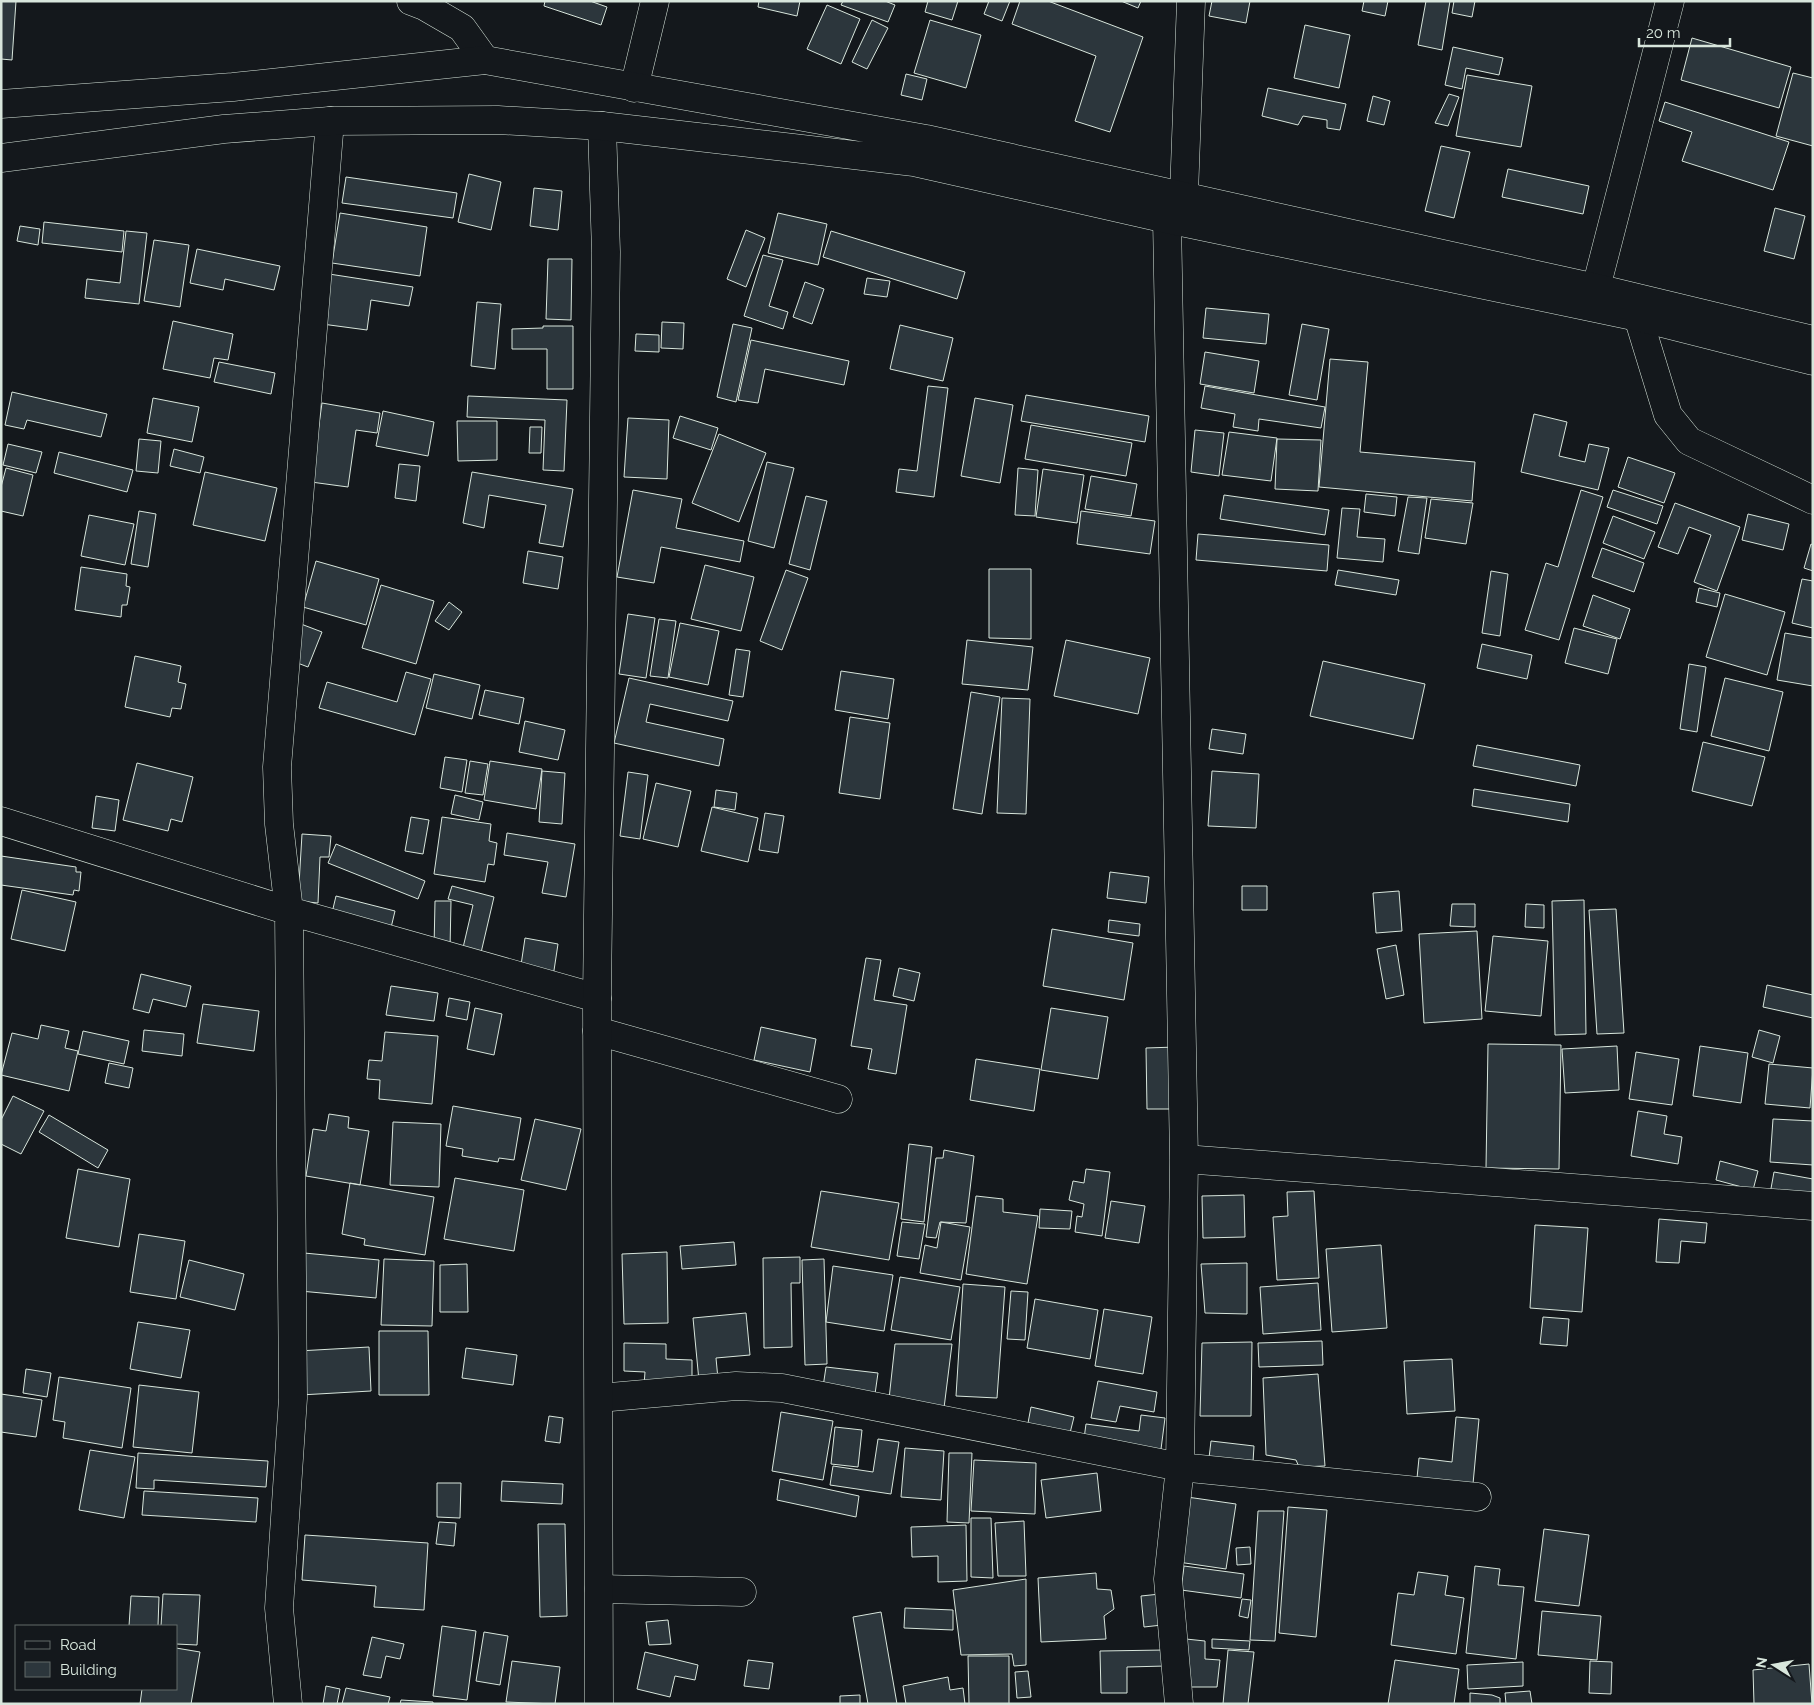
<svg xmlns="http://www.w3.org/2000/svg" width="1814" height="1705" font-family="Raleway,sans-serif">
<style>
.building{fill:#2c363c;stroke:#d8e6dc}
.lines{fill:none;stroke-linecap:round;stroke-linejoin:round}
.street-casing{stroke:#d8e6dc;stroke-width:29}
.secondary-casing{stroke:#d8e6dc;stroke-width:29}
.primary-casing{stroke:#d8e6dc;stroke-width:29}
.street{stroke:#14181c;stroke-width:28}
.secondary{stroke:#14181c;stroke-width:28}
.primary{stroke:#14181c;stroke-width:28}
</style>
<rect width="100%" height="100%" fill="#14181c"/>
<path class="building" d="M1 1H16L12 60 1 59Z
M545 1H590L607 7 601 25 544 6Z
M759 1H800L797 16 758 7Z
M843 1H885L895 5 888 22 841 5Z
M928 1H958L952 20 925 12Z
M989 1H1010L1002 21 984 14Z
M1020 1H1048L1143 37 1110 132 1075 121 1096 56 1012 24Z
M1121 1H1141L1138 8Z
M1212 1H1250L1246 23 1209 16Z
M1364 1H1388L1385 16 1362 11Z
M1426 1H1450L1442 50 1418 45Z
M1454 1H1475L1472 17 1452 13Z
M827 5 860 19 841 64 807 49Z
M872 20 888 28 867 69 852 62Z
M930 20 981 35 966 88 914 73Z
M1305 25 1350 35 1339 88 1294 78Z
M1692 38 1791 67 1779 108 1681 80Z
M1453 47 1503 58 1499 75 1466 68 1462 89 1445 85Z
M1793 73 1813 78V146L1776 136Z
M906 74 927 79 922 100 901 95Z
M1467 75 1532 86 1521 147 1456 136Z
M1268 88 1346 104 1340 130 1327 128V120L1303 116 1298 125 1262 116Z
M1449 94 1459 97 1448 126 1435 123Z
M1373 96 1390 101 1384 125 1367 121Z
M1665 102 1789 142 1773 190 1682 161 1692 132 1659 121Z
M1441 146 1470 152 1454 218 1425 211Z
M1508 169 1589 186 1583 214 1502 197Z
M469 174 501 182 491 230 458 222Z
M346 177 457 193 453 218 342 203Z
M534 188 562 191 558 230 530 226Z
M1775 208 1805 216 1794 259 1764 251Z
M340 213 427 227 420 276 332 263Z
M778 213 827 224 818 265 768 253Z
M44 222 124 231 122 252 42 243Z
M20 226 40 229 38 245 17 241Z
M746 230 765 238 746 287 727 279Z
M126 231 147 233 139 304 85 298 87 279 120 283Z
M831 231 965 272 957 299 823 257Z
M154 240 189 245 180 307 144 301Z
M197 249 280 266 274 290 225 279 223 290 190 283Z
M763 255 783 260 769 306 788 312 783 329 744 316Z
M548 259H572L571 320 546 319Z
M329 274 413 287 409 306 371 300 367 330 322 324Z
M867 278 890 281 887 297 864 294Z
M805 282 824 289 812 324 793 317Z
M477 302 501 304 495 369 471 366Z
M1206 308 1269 314 1266 344 1203 338Z
M173 321 233 334 228 360 214 358 210 378 163 369Z
M662 322 684 323 683 349 661 348Z
M733 324 752 328 736 402 717 397Z
M1302 324 1329 329 1317 400 1289 395Z
M900 325 953 338 943 381 890 369Z
M543 326H573V389H547V349H512V329L543 328Z
M636 334 659 335V352L635 351Z
M751 340 849 361 844 385 765 369 758 403 738 400Z
M1205 352 1259 361 1254 393 1200 384Z
M1330 359 1368 362 1360 452 1475 462 1472 501 1319 487Z
M219 362 275 373 271 394 214 382Z
M928 386 948 388 934 497 896 492 899 469 917 471Z
M1205 386 1325 407 1321 428 1259 419 1258 431 1233 427 1235 414 1201 408Z
M12 392 107 414 101 437 27 420 24 429 5 425Z
M1026 395 1149 416 1145 442 1021 421Z
M468 396 567 400 564 471 543 470 545 420 467 417Z
M153 398 199 407 192 442 147 433Z
M975 398 1013 405 1000 483 961 476Z
M322 403 380 413 377 433 356 430 348 487 311 482Z
M383 411 434 422 428 456 376 446Z
M1534 414 1567 422 1559 456 1585 462 1589 444 1609 448 1598 490 1521 472Z
M680 416 718 428 711 450 673 438Z
M628 418 669 420 667 479 624 477Z
M457 421H497V460L458 461Z
M1031 425 1132 443 1126 476 1025 459Z
M530 427H542L541 453H529Z
M1195 430 1224 433 1219 476 1191 472Z
M1229 432 1277 438 1271 481 1222 475Z
M719 434 766 453 739 522 692 503Z
M139 439 161 441 158 473 136 471Z
M1277 439 1321 440 1318 491 1275 489Z
M8 444 42 452 36 473 3 465Z
M174 449 204 457 200 473 170 466Z
M59 452 133 470 127 492 54 473Z
M1628 457 1675 473 1664 503 1618 487Z
M767 462 794 468 774 548 748 541Z
M399 464 420 466 416 501 395 498Z
M6 468 33 475 23 516 1 511V487Z
M1018 468 1038 470 1035 516 1015 515Z
M1043 469 1084 475 1077 523 1036 517Z
M205 472 277 488 265 541 193 525Z
M472 472 573 489 563 547 539 543 546 505 489 495 484 528 463 523Z
M1091 476 1137 484 1131 516 1085 509Z
M633 490 682 499 676 528 744 541 740 562 661 547 654 583 617 577Z
M1581 490 1603 497 1559 640 1525 630 1546 563 1558 567Z
M1613 490 1663 506 1657 524 1607 507Z
M1366 494 1397 497 1395 516 1364 512Z
M1224 495 1329 510 1325 535 1220 519Z
M806 496 827 501 810 570 789 564Z
M1408 497 1427 498 1419 554 1398 551Z
M1431 499 1473 503 1466 544 1425 538Z
M1675 503 1740 527 1717 591 1694 582 1711 535 1689 527 1678 554 1658 547Z
M1342 508 1360 509 1357 537 1385 539 1383 562 1337 558Z
M139 511 156 514 148 567 131 564Z
M1081 511 1155 521 1150 554 1077 544Z
M1748 514 1789 524 1783 550 1742 540Z
M89 515 134 524 125 565 81 556Z
M1613 516 1655 532 1644 559 1603 543Z
M1198 534 1329 545 1327 571 1196 560Z
M1811 544 1813 545V571L1804 568Z
M1602 548 1644 563 1634 592 1592 577Z
M528 551 563 557 558 589 523 583Z
M316 561 379 579 366 625 303 607Z
M705 565 754 577 741 631 691 619Z
M81 567 127 574 126 586 130 587 127 605H122L121 617 75 610Z
M989 569H1031V639L989 638Z
M786 570 808 578 782 650 760 641Z
M1338 570 1399 580 1396 595 1335 585Z
M1491 571 1508 574 1500 636 1482 633Z
M1802 579 1813 581V628L1792 623Z
M381 585 434 601 416 664 362 648Z
M1699 588 1720 593 1717 607 1696 602Z
M1725 594 1785 612 1767 675 1706 657Z
M1593 595 1630 609 1620 639 1583 626Z
M449 602 462 612 449 630 435 621Z
M628 614 655 618 646 678 619 674Z
M659 619 676 621 668 678 650 676Z
M680 623 719 631 708 685 669 677Z
M301 624 322 632 308 667 287 659Z
M1574 628 1617 639 1608 674 1565 663Z
M1785 633 1813 638V686L1777 680Z
M967 640 1033 647 1028 690 962 684Z
M1066 640 1150 658 1138 714 1054 696Z
M1482 644 1532 655 1527 679 1477 668Z
M736 649 750 651 743 697 729 695Z
M135 656 181 666 178 682 186 684 181 709 172 708 170 717 125 707Z
M1323 661 1425 684 1413 739 1310 716Z
M1689 664 1706 667 1697 732 1680 729Z
M841 671 894 679 888 719 835 710Z
M406 672 431 679 415 735 319 708 327 682 397 702Z
M434 674 480 685 472 719 426 708Z
M629 678 733 701 728 721 650 704 646 722 724 739 719 766 614 743Z
M1725 678 1783 692 1769 751 1711 736Z
M485 690 524 698 519 724 479 715Z
M971 692 1000 697 982 814 953 809Z
M1002 698 1030 699 1026 814 997 813Z
M850 717 890 723 880 799 839 793Z
M525 721 565 730 558 760 519 752Z
M1212 729 1246 734 1243 754 1209 749Z
M1703 742 1765 757 1752 806 1692 791Z
M1477 745 1580 765 1576 786 1473 766Z
M445 757 467 760 462 792 440 788Z
M470 761 488 764 483 795 465 793Z
M490 761 542 769 536 809 484 800Z
M137 763 193 777 182 822 171 819 168 831 123 820Z
M542 771 565 773 562 824 539 822Z
M1212 771 1259 774 1256 828 1208 826Z
M628 772 648 775 640 839 620 836Z
M656 783 691 791 678 847 643 839Z
M1474 789 1570 804 1568 822 1472 806Z
M716 790 737 793 735 810 714 807Z
M455 795 483 802 479 820 451 814Z
M96 796 119 800 115 831 92 828Z
M712 807 758 818 748 862 701 851Z
M765 813 784 816 778 853 759 850Z
M411 817 429 820 423 854 405 851Z
M442 817 491 824 489 841 497 843 494 865 488 864 485 882 434 874Z
M507 833 575 844 566 897 542 893 548 862 504 855Z
M302 834 331 836 329 857H320L318 903 298 901Z
M336 844 425 881 418 899 328 863Z
M1 856 76 867V872H81L79 891 74 890 73 895 1 885Z
M1110 872 1149 877 1146 903 1107 898Z
M452 886 494 897 480 957 462 952 473 905 448 899Z
M1242 886H1267V910H1242Z
M22 890 76 902 65 951 11 939Z
M1399 891 1402 931 1376 933 1373 893Z
M336 896 395 911 390 932 331 917Z
M1584 900 1586 1034 1555 1035 1552 901Z
M435 901H451L450 949H434Z
M1452 904H1475V927L1450 926Z
M1526 904 1544 905V928L1525 927Z
M1616 909 1624 1033 1597 1034 1589 910Z
M1109 920 1140 924 1139 936 1108 932Z
M1052 929 1133 943 1124 1000 1043 986Z
M1477 931 1482 1019 1424 1023 1419 934Z
M1493 936 1548 941 1541 1016 1485 1011Z
M525 938 558 944 553 977 520 972Z
M1396 945 1404 995 1386 999 1377 949Z
M866 958 881 960 874 1000 907 1005 896 1074 868 1069 872 1049 851 1046Z
M899 968 920 973 914 1001 893 996Z
M141 974 191 986 186 1007 153 999 149 1013 133 1009Z
M1767 985 1813 995V1018L1763 1007Z
M391 986 438 993 434 1021 386 1015Z
M449 998 470 1002 467 1020 446 1016Z
M203 1004 259 1011 254 1051 197 1043Z
M475 1008 502 1014 494 1055 467 1049Z
M1051 1008 1108 1017 1098 1079 1041 1070Z
M41 1025 69 1031 65 1048 78 1051 69 1091 1 1075 12 1033 38 1039Z
M761 1027 816 1039 810 1072 754 1060Z
M144 1030 184 1034 182 1056 142 1051Z
M1759 1030 1780 1036 1773 1063 1752 1057Z
M83 1031 129 1041 124 1064 78 1054Z
M385 1032 438 1036 432 1104 379 1099 380 1080 367 1079 369 1060 382 1061Z
M1488 1044 1561 1045 1559 1169 1486 1168Z
M1617 1046 1619 1090 1565 1093 1562 1049Z
M1700 1046 1748 1053 1741 1103 1693 1096Z
M1176 1047V1109H1147L1146 1048Z
M1636 1052 1679 1059 1672 1105 1629 1099Z
M976 1059 1040 1069 1034 1111 970 1100Z
M109 1063 133 1068 129 1088 105 1083Z
M1769 1064 1813 1068 1810 1108 1765 1104Z
M13 1096 44 1111 21 1154 1 1144V1120Z
M453 1106 521 1118 514 1160 499 1158 498 1162 462 1156 463 1149 446 1146Z
M1638 1111 1667 1116 1664 1134 1682 1137 1678 1164 1631 1156Z
M329 1114 349 1117 348 1128 369 1131 360 1185 306 1176 313 1129 326 1131Z
M49 1115 108 1150 98 1168 39 1132Z
M535 1119 581 1129 566 1190 521 1180Z
M1773 1119 1813 1121V1165L1770 1162Z
M393 1122 441 1124 439 1187 390 1185Z
M909 1144 932 1147 924 1222 901 1219Z
M944 1150 974 1156 966 1223 940 1222 936 1238 926 1237 936 1158H943Z
M1720 1161 1758 1171 1753 1190 1716 1180Z
M78 1169 130 1179 119 1247 66 1238Z
M1086 1169 1110 1172 1102 1236 1075 1232 1077 1216 1082 1217 1084 1204 1069 1200 1073 1181 1084 1183Z
M1774 1172 1813 1179V1201L1770 1194Z
M455 1178 524 1190 514 1251 444 1239Z
M350 1183 434 1197 425 1255 364 1245 365 1239 342 1234Z
M821 1191 899 1203 889 1260 811 1247Z
M1314 1191 1319 1278 1277 1280 1273 1217 1288 1216 1287 1192Z
M1244 1195 1245 1237 1203 1238 1202 1196Z
M976 1196 1003 1199V1212L1038 1216 1027 1284 966 1274Z
M1111 1201 1145 1206 1139 1243 1105 1238Z
M1040 1209 1072 1211 1070 1229 1039 1228Z
M1659 1219 1707 1223 1705 1243 1681 1241 1679 1263 1656 1262Z
M902 1222 925 1224 919 1259 897 1256Z
M941 1222 970 1227 961 1280 920 1273 925 1245 937 1248Z
M1535 1225 1588 1228 1582 1312 1530 1308Z
M139 1234 185 1241 176 1299 130 1292Z
M734 1242 736 1265 682 1269 680 1246Z
M1381 1245 1387 1328 1332 1332 1326 1249Z
M667 1252 668 1323 624 1324 622 1254Z
M304 1253 379 1260 376 1298 300 1291Z
M800 1257V1283H791L792 1347 764 1348 763 1258Z
M384 1259 434 1261 432 1326 381 1325Z
M824 1259 827 1364 805 1365 802 1260Z
M189 1260 244 1274 235 1310 180 1297Z
M1247 1263V1314L1205 1313 1201 1264Z
M467 1264 468 1312H440V1265Z
M833 1266 893 1275 884 1331 826 1322Z
M900 1277 960 1287 951 1340 891 1330Z
M1318 1283 1321 1330 1263 1334 1260 1287Z
M963 1284 1005 1287 997 1398 956 1396Z
M1011 1291 1028 1292 1025 1340 1007 1339Z
M1035 1299 1098 1310 1090 1359 1027 1348Z
M1104 1309 1152 1317 1143 1374 1095 1366Z
M746 1313 750 1355 716 1358 718 1379 699 1381 693 1318Z
M1543 1317 1569 1319 1567 1346 1540 1344Z
M138 1322 190 1330 181 1378 130 1369Z
M379 1331H428L429 1395H379Z
M1322 1341 1323 1365 1259 1367 1258 1343Z
M1252 1342 1251 1416H1200L1202 1343Z
M624 1343 666 1344V1359L692 1360V1386L644 1385 645 1372 624 1371Z
M895 1344H952L944 1408 889 1399Z
M369 1347 371 1391 300 1395 298 1351Z
M466 1348 517 1355 513 1385 462 1378Z
M1452 1359 1455 1411 1407 1414 1404 1361Z
M826 1367 878 1373 875 1394 823 1387Z
M26 1369 51 1373 47 1397 23 1393Z
M1318 1374 1325 1466 1299 1467 1296 1460 1266 1455 1263 1378Z
M59 1377 131 1388 122 1448 63 1438 65 1422 53 1420Z
M1098 1381 1157 1392 1154 1412 1120 1406 1116 1422 1091 1418Z
M139 1385 199 1392 192 1453 133 1447Z
M1 1394 42 1400 36 1437 1 1432Z
M1031 1407 1074 1417 1070 1433 1028 1423Z
M781 1412 833 1421 823 1480 772 1471Z
M1141 1415 1165 1418 1160 1457 1083 1446 1086 1424 1139 1431Z
M549 1416 563 1418 560 1443 545 1441Z
M1456 1417 1479 1419 1473 1484 1417 1478 1419 1458 1452 1462Z
M835 1427 862 1430 858 1467 831 1464Z
M878 1439 899 1442 891 1494 830 1485 833 1466 873 1472Z
M1211 1441 1254 1446 1253 1462 1209 1458Z
M905 1448 944 1451 941 1500 901 1497Z
M90 1450 135 1457 124 1518 79 1510Z
M138 1453 268 1461 266 1487 154 1480V1489L136 1488Z
M949 1453H972L969 1523 947 1522Z
M974 1460 1036 1463 1035 1514 971 1511Z
M1097 1473 1101 1511 1046 1518 1041 1480Z
M780 1479 859 1496 856 1517 777 1500Z
M502 1481 563 1484 562 1504 501 1501Z
M437 1483H461L460 1518 437 1517Z
M144 1491 258 1498 256 1522 142 1515Z
M1187 1497 1236 1504 1226 1569 1178 1562Z
M1288 1507 1327 1510 1316 1637 1279 1633Z
M1258 1511H1284L1275 1641 1250 1640Z
M971 1518H991L993 1578 971 1577Z
M1024 1521 1026 1576H998L995 1523Z
M439 1522 456 1523 454 1546 436 1544Z
M538 1524H565L567 1616 540 1617Z
M966 1525 967 1581 938 1582V1556L912 1557 911 1527Z
M1544 1529 1589 1535 1579 1606 1535 1601Z
M305 1535 428 1543 424 1610 374 1607 376 1586 302 1580Z
M1250 1547 1251 1564 1237 1565 1236 1548Z
M1184 1566 1244 1574 1241 1598 1181 1590Z
M1475 1566 1500 1569 1498 1585 1524 1587 1516 1659 1466 1653Z
M1418 1572 1448 1576 1445 1595 1464 1598 1456 1654 1391 1645 1398 1593 1414 1595Z
M1096 1573 1097 1589 1111 1590 1114 1609 1104 1616 1106 1639 1041 1642 1038 1578Z
M1026 1579V1665L1014 1666 1012 1654 961 1655 953 1590Z
M163 1594 200 1595 197 1645 176 1644V1626H161Z
M1160 1594 1162 1625 1144 1627 1141 1596Z
M131 1596 159 1597 158 1626H129Z
M1242 1599 1251 1600 1248 1618 1239 1616Z
M905 1608 953 1610V1630L904 1628Z
M1542 1611 1601 1616 1597 1660 1538 1655Z
M881 1612 897 1704H868L853 1617Z
M668 1620 671 1644 649 1645 646 1622Z
M442 1626 476 1631 467 1700 433 1696Z
M484 1632 508 1636 500 1685 476 1681Z
M372 1637 404 1644 400 1659 386 1656 381 1678 363 1675Z
M1186 1639 1205 1641V1659L1220 1660 1217 1687H1180Z
M1212 1639 1250 1641 1249 1650 1212 1648Z
M176 1648 200 1652 191 1704H140L142 1689H176Z
M1165 1650 1166 1666 1127 1667V1693H1101L1100 1651Z
M1228 1650 1254 1652 1248 1704H1223Z
M645 1652 698 1665 695 1680 675 1676 670 1697 637 1689Z
M968 1656H1009V1704H969Z
M748 1660 773 1663 769 1689 744 1686Z
M1395 1660 1459 1669 1454 1704H1388Z
M512 1661 560 1667 555 1704 506 1702Z
M1590 1661 1612 1662 1611 1694 1589 1693Z
M1523 1662V1686L1468 1689 1467 1665Z
M1809 1664 1812 1704H1754L1753 1670Z
M1028 1671 1031 1697 1017 1698 1015 1672Z
M948 1677 950 1690 963 1688 965 1704H906L903 1686Z
M326 1686 340 1689 337 1704H323Z
M346 1688 390 1697 388 1704H342Z
M1530 1691 1532 1704H1506L1505 1693Z
M1470 1693 1492 1695 1500 1698V1704H1470Z
M860 1695V1704H840V1696Z
M401 1700 433 1702V1704H400Z"/>
<g class="lines">
<defs>
<path id="street" d="M411 1 424 6 462 28 485 60
M1184 194 1191 1
M1167 219 1184 1159 1180 1467 1168 1579 1179 1704
M1596 288 1670 1
M1638 317 1668 415 1689 441 1813 500
M1 821 289 911 597 998
M597 1031 838 1099
M1184 1159 1813 1206
M599 1398 736 1386 782 1388 1180 1467 1477 1497
M599 1589 742 1592
M288 1704 279 1608 293 1398 289 911 279 824 277 767 330 121"/>
<path id="secondary" d="M634 88 655 1
M599 1704 597 998 606 252 602 126"/>
<path id="primary" d="M1 104 233 87 485 60 926 139 1596 288 1813 340
M1 158 224 129 330 121 498 120 602 126 914 162 1167 219 1638 317 1813 361"/>
</defs>
<use href="#street" class="street-casing"/>
<use href="#secondary" class="secondary-casing"/>
<use href="#primary" class="primary-casing"/>
<use href="#street" class="street"/>
<use href="#secondary" class="secondary"/>
<use href="#primary" class="primary"/>
</g>
<rect width="1814" height="1705" fill="none" stroke="#d8e6dc" stroke-width="5"/>
<rect x="15" y="1625" width="162" height="65" fill="#14181c" stroke="#626a69"/>
<rect x="25" y="1641" width="25" height="8" fill="#14181c" stroke="#626a69"/>
<text x="60" y="1650" font-size="15" fill="#d8e6dc">Road</text>
<rect x="25" y="1662" width="25" height="15" fill="#2c363c" stroke="#626a69"/>
<text x="60" y="1675" font-size="15" fill="#d8e6dc">Building</text>
<g transform="translate(1774 1665) rotate(281)" stroke="#14181c" stroke-width="4" paint-order="stroke">
<path d="M0-4L9 19L0 12L-9 19Z" fill="#d8e6dc"/>
<text y="-8" font-size="14" font-weight="bold" text-anchor="middle" fill="#d8e6dc">N</text>
</g>
<path d="M1639 38v8h91v-8" fill="none" stroke="#d8e6dc" stroke-width="2.5"/>
<text x="1646" y="38" font-size="15" fill="#d8e6dc" stroke="#14181c" stroke-width="4" paint-order="stroke">20 m</text>
</svg>
